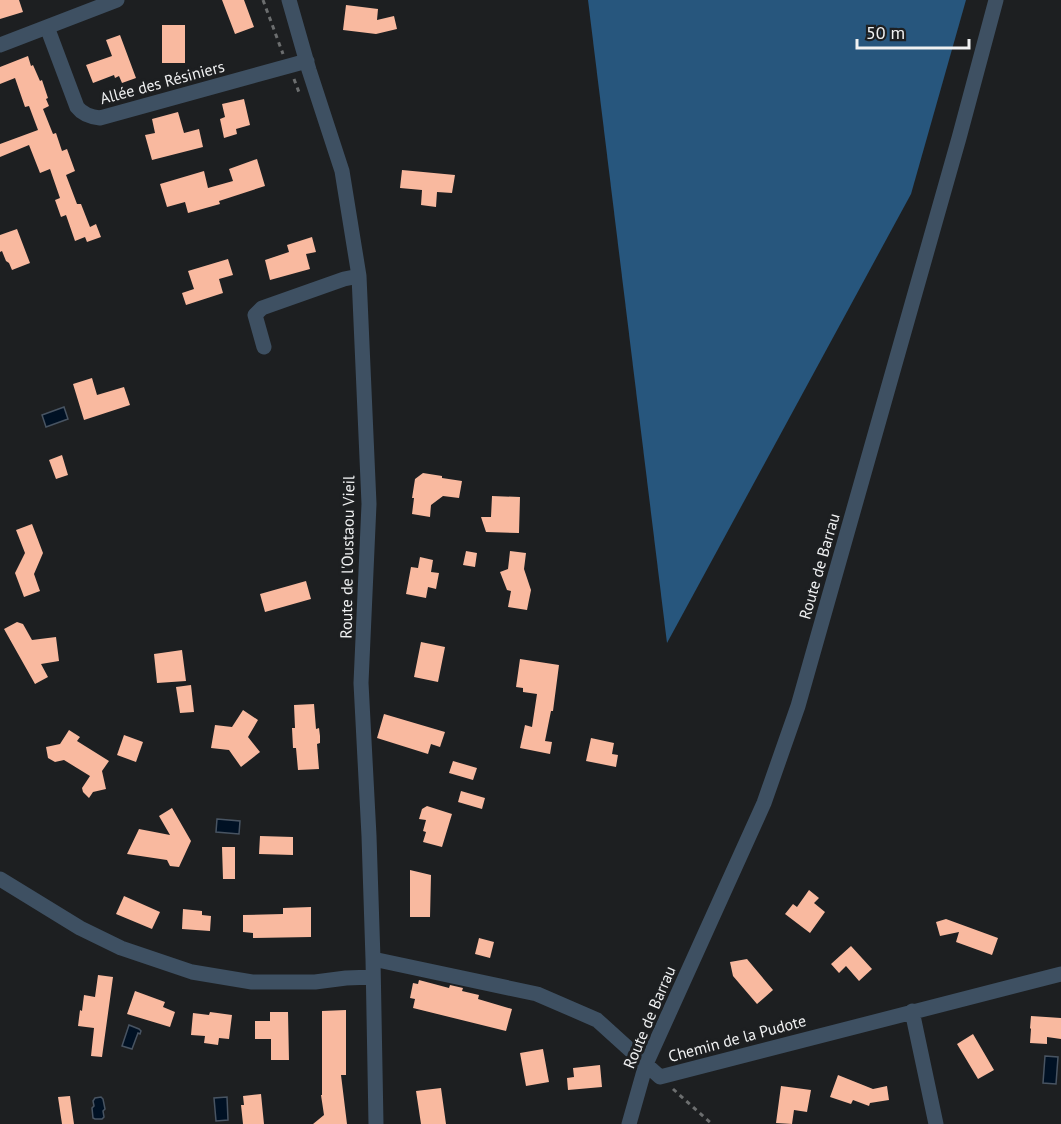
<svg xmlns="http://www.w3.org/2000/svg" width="1061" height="1124" font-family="'PT Sans',sans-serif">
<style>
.forest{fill:#27567d}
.water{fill:#001124;stroke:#485462;stroke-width:1.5}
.building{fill:#f9b99f}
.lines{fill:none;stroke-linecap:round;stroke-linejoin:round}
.path{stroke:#6c6e6f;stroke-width:3;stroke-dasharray:4.5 4.5;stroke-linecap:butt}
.minor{stroke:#3e5062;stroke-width:15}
.labels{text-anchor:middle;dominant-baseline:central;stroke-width:6;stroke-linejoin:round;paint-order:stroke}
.street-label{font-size:16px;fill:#f0f1f2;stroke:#1d1f21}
</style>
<rect width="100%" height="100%" fill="#1d1f21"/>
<path class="forest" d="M588 0H966L911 194 667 643Z"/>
<path class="water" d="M64 407 68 419 46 427 42 415Z
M217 819 240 821 239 834 216 832Z
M129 1025 139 1029 141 1031 140 1034 138 1033 132 1049 122 1046Z
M1045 1056 1058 1057 1056 1084 1043 1083Z
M101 1097 103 1099 105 1109 103 1111 104 1117 102 1119H95L93 1118 92 1108 94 1106 93 1101 95 1098Z
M227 1097 228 1120 216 1121 214 1098Z"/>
<path class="building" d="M0 0H19L23 12 0 19Z
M222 0H244L254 27 235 34Z
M346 5 378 9 377 20 394 16 397 29 376 34 343 30Z
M162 25H185V63H162Z
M120 35 136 78 122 83 119 76 115 78 114 75 93 83 86 65 112 56 106 40Z
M28 56 31 66 33 65 40 81 42 80 48 98 46 99 49 106 43 109 53 134 56 133 62 151 67 149 75 171 66 175 77 204H81L90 227 96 224 101 237 87 242 85 237 75 241 66 215 61 217 55 200 60 198 50 169 40 173 29 145 0 157V144L38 130 29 106 25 107 15 78 0 84V67Z
M244 99 250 125 236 129 237 134 224 138 220 119 225 117 222 104Z
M178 112 184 133 199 129 203 147 152 160 145 135 155 133 152 119Z
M257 159 265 186 219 201 220 204 188 213 185 202 167 207 160 184 204 171 208 188 233 181 229 169Z
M402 170 455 175 452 193 437 192 436 207 421 205 422 190 400 188Z
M17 229 30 263 12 270 9 263 6 261 2 251 0 252V235Z
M312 237 316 252 306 254 310 269 270 280 265 260 289 252 287 245Z
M228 259 233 275 219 279 223 293 186 305 182 293 194 289 188 271Z
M92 378 97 395 124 387 130 405 84 420 73 384Z
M62 455 68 475 56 479 49 460Z
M423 473 442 476V478L462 481 459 498 443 496 431 505 430 517 412 514 414 498H412L415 479Z
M492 496 520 497 519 533 486 532 481 517H491Z
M32 524 43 553 34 574 40 591 24 597 15 573 25 553 16 530Z
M466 551 477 553 475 567 463 565Z
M510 551 526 553 524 569 531 590 527 610 508 607 511 591 507 590 500 572 508 569Z
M420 557 433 560 431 572 439 573 436 589 428 587 426 598 406 594 411 567 418 568Z
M306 581 311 599 265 612 260 594Z
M17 622 23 624 32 640 56 637 59 661 41 664 48 677 35 684 4 629Z
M421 642 445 647 438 682 414 677Z
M182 650 186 681 157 683 154 654Z
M520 659 559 665 553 711H551L545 741 552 742 550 754 520 748 525 725 532 727 537 694 523 692V688L516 687Z
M191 685 194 712 180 713 176 687Z
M314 704 316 729 319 728 320 736V743L317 744 319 769 298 770 296 748H293L292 728H295L294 705Z
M243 710 258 720 248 737 260 752 241 767 229 750 211 748 215 725 232 727Z
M384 714 445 732 440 747 431 744 428 754 377 738Z
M69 730 80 737 77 741 109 761 102 771 106 789 93 792 89 798 83 792 82 788 90 776 64 760 55 762 48 758 46 747 60 744Z
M124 735 143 742 136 762 117 755Z
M591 738 614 743 612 754 618 755 616 767 586 761Z
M453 761 477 768 473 780 449 773Z
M461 791 485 798 482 809 458 802Z
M427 806 452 814 442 847 423 842 426 832 423 831 426 820 419 819 422 809Z
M172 808 191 841 179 867 170 866 167 860 127 854 139 829 170 835 159 816Z
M260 836 293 837V855L259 854Z
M222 847H235V879H223Z
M410 870 431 875 430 917H410Z
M809 890 819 898 814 903 825 912 810 933 785 914 793 904 797 907Z
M124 896 160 912 152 929 116 914Z
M311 907V937L253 938V933L243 932V915L283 914V908Z
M183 909 202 911V915L211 916 210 931 182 929Z
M946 919 998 938 992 955 956 942 959 932 940 936 936 922Z
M479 938 494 942 490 958 475 954Z
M851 946 872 969 859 981 846 966 839 973 831 964Z
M747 959 773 990 757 1004 733 976 730 962Z
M98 975 113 977 102 1057 91 1056 94 1028 78 1026 80 1010 82 1011 84 995 95 997Z
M419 980 449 988 450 985 463 988 462 991 479 995 478 999 512 1009 506 1031 413 1008 415 999 410 998 413 983 418 984Z
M135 991 165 1002 163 1007 175 1012 170 1027 127 1014Z
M346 1010V1075H341L347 1124H313L324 1115 321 1095H322V1011Z
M210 1012 232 1015 229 1039 219 1038 218 1045 204 1043 205 1036 191 1035 193 1013 209 1015Z
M270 1012H288L289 1060H271V1039H255V1021H270Z
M1031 1016 1061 1018V1039L1047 1037V1044L1030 1043 1031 1029 1030 1028Z
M973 1034 994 1070 978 1079 957 1044Z
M543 1049 549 1082 526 1086 520 1053Z
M600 1065 602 1087 568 1090 567 1078 574 1077 573 1068Z
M838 1075 873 1089 887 1086 889 1100 870 1103 869 1106 853 1100 851 1104 830 1097Z
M781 1086 811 1090 807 1112 794 1110 792 1124 776 1123Z
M441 1088 446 1124H421L416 1091Z
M261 1094 264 1124H243L241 1105H244L243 1096Z
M70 1096 74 1124H62L58 1097Z"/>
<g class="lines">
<path class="path" d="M263 0 283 54
M294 79 300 95
M673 1089 712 1124"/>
<path class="minor" d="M289 0 309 70 342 171 359 276 369 504 361 683 369 836 373 959 376 1124
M47 27 77 107C83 115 91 117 100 118L307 61
M0 45 117 0
M264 347 255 315 262 308 344 279 359 276
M0 879 80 928 121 948 192 972 252 982H315L346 978 373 977
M373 959 537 994 597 1020 660 1077 1061 974
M912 1011 936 1124
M629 1124 646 1064 764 803 798 706 959 138 996 0"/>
</g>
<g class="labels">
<g class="street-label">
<text transform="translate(162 82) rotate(-15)">Allée des Résiniers</text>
<text transform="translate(347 557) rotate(-89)">Route de l'Oustaou Vieil</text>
<text transform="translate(819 566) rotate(-74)">Route de Barrau</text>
<text transform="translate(649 1017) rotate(-67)">Route de Barrau</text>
<text transform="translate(737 1038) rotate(-15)">Chemin de la Pudote</text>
</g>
</g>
<path d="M857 39v9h112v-9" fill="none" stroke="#f0f1f2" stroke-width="3"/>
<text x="866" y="39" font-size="18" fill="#f0f1f2" stroke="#1d1f21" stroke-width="4.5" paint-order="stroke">50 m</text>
</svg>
